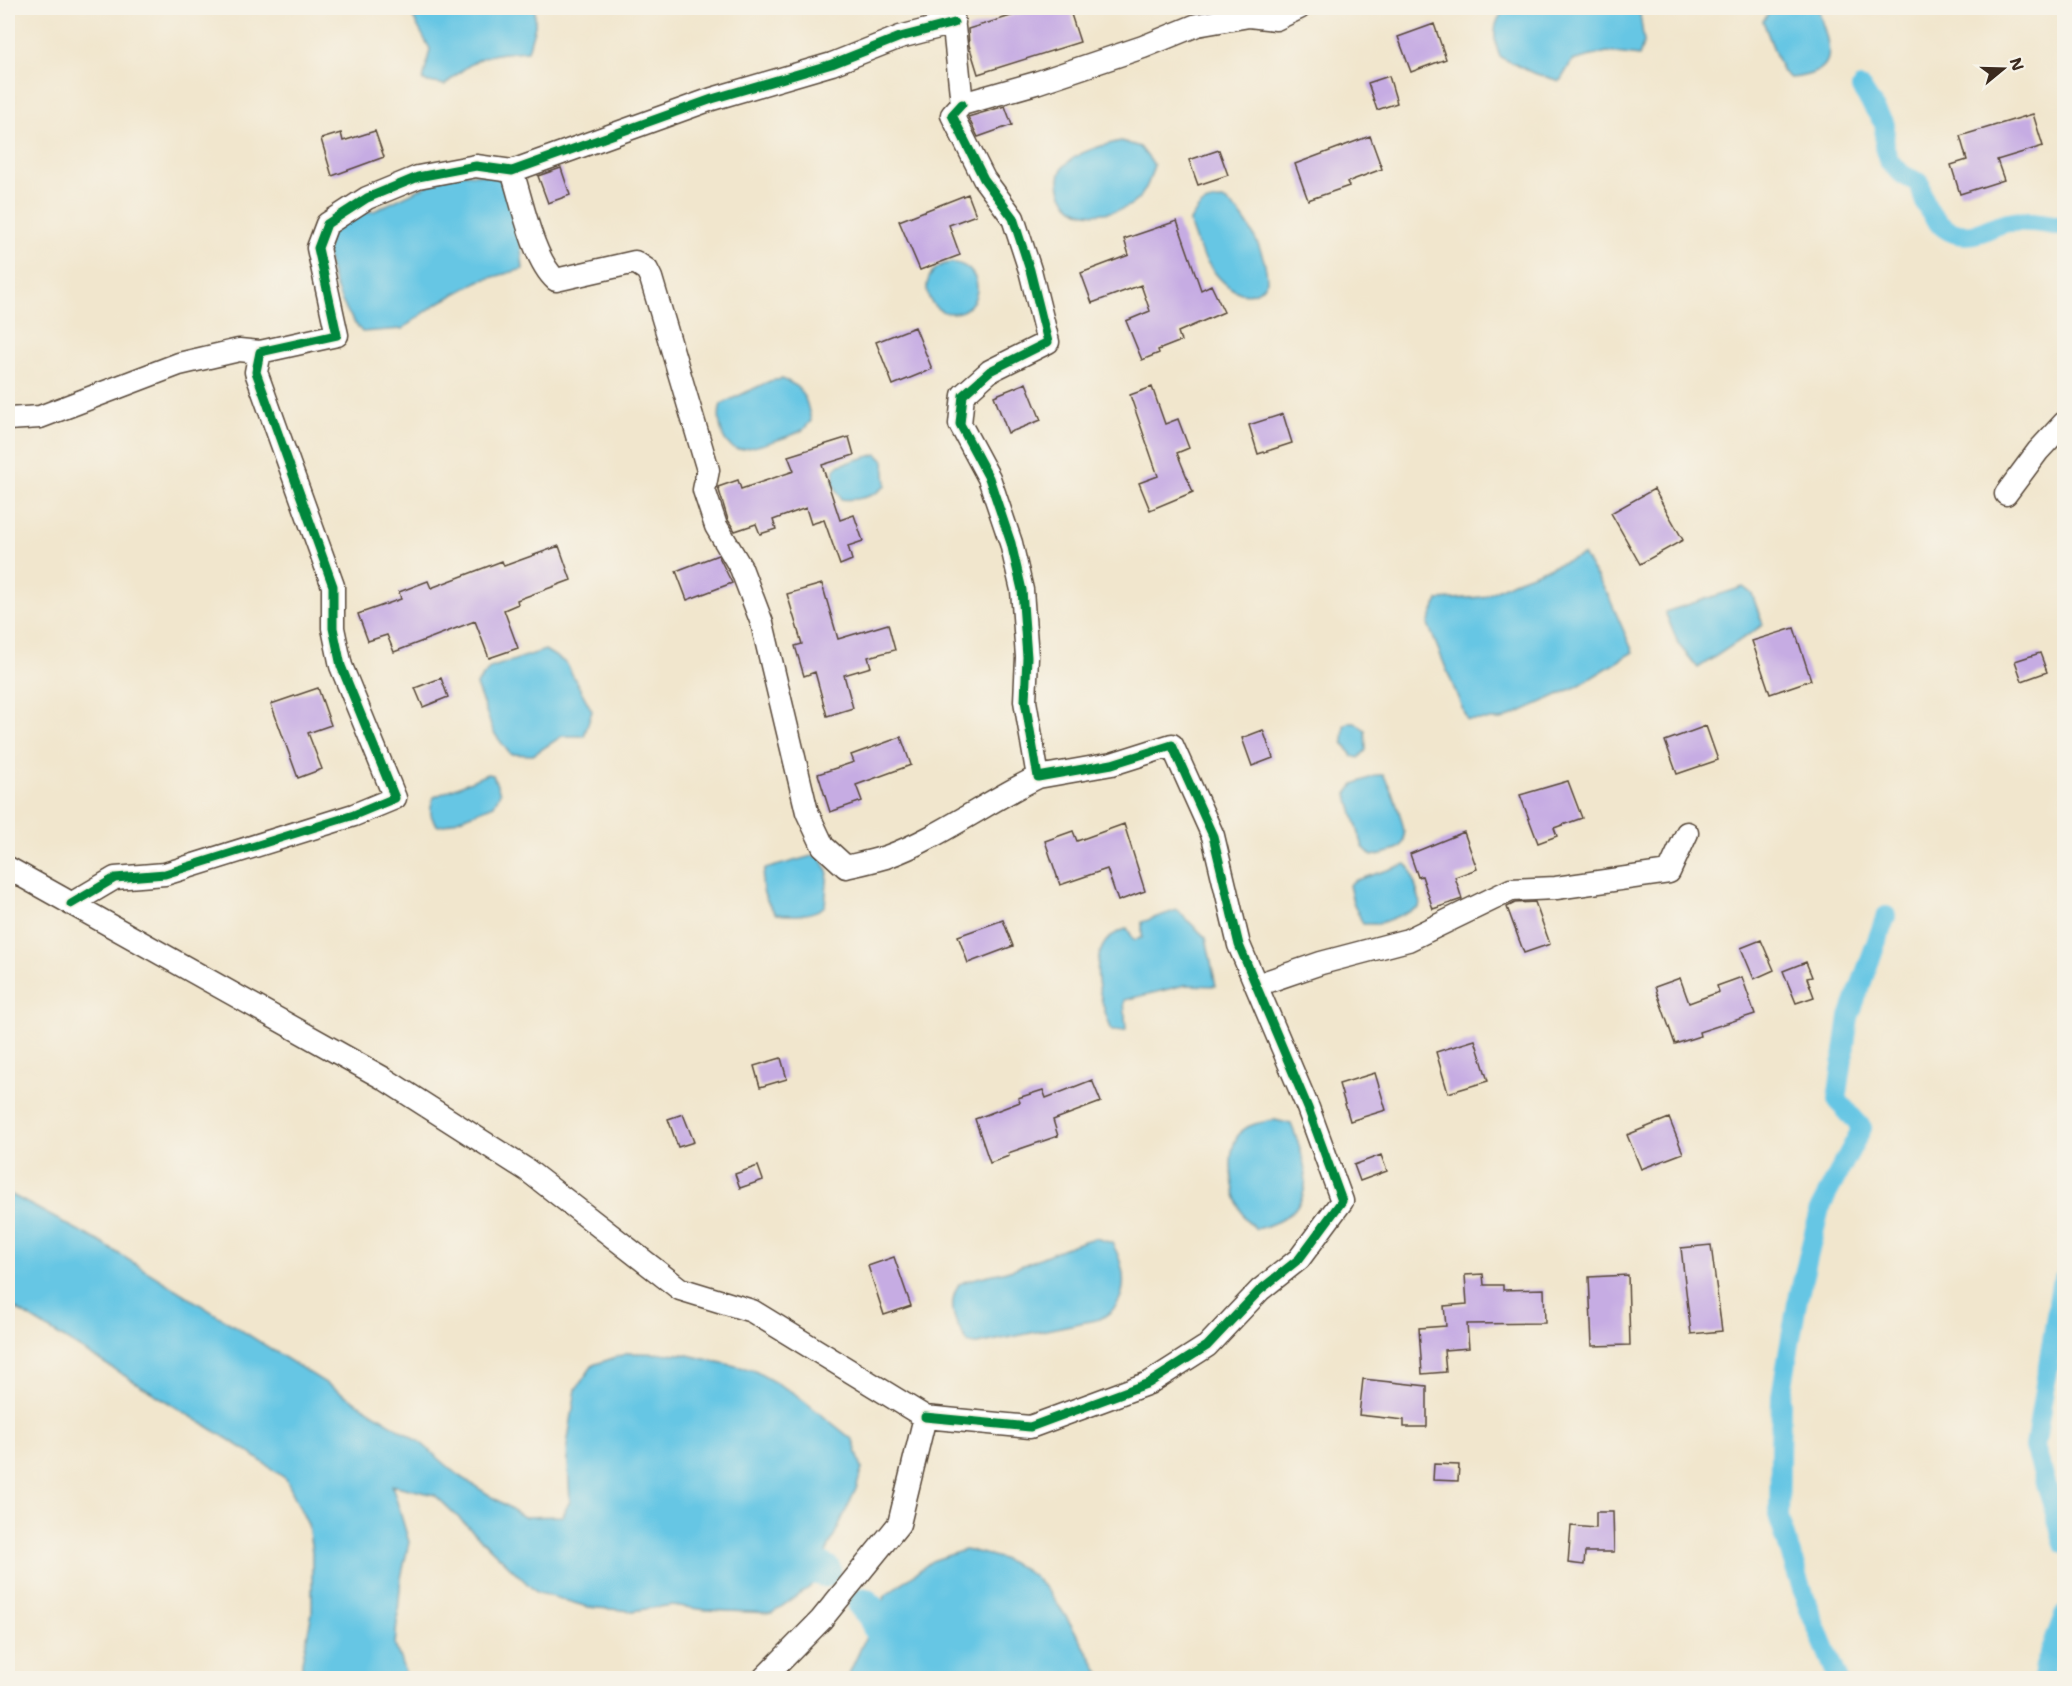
<svg xmlns="http://www.w3.org/2000/svg" width="2072" height="1686" font-family="'Shantell Sans',sans-serif">
<style>
.water{fill:#66c6e4;stroke:#507881;stroke-width:1.5}
.lines{fill:none;stroke-linecap:round;stroke-linejoin:round}
.canal{stroke:#66c6e4;stroke-width:20}
.river{stroke:#66c6e4;stroke-width:33}
.building{fill:#c6ace3}
.street-casing{stroke:#564638;stroke-width:25}
.street{stroke:#fff;stroke-width:22}
.cycleway-casing{stroke:#f7f3e8;stroke-width:13}
.cycleway{stroke:#00873e;stroke-width:9}
</style>
<rect width="100%" height="100%" fill="#f7f3e8"/>
<filter id="ink" filterUnits="userSpaceOnUse"><feTurbulence type="fractalNoise" baseFrequency=".0167" numOctaves="2"/><feDisplacementMap in="SourceGraphic" scale="12" xChannelSelector="R" yChannelSelector="G"/><feConvolveMatrix kernelMatrix="1 2 1 2 8 2 1 2 1" color-interpolation-filters="sRGB"/></filter>
<filter id="wash" filterUnits="userSpaceOnUse"><feTurbulence type="fractalNoise" baseFrequency=".008" numOctaves="4" result="noise"/><feDisplacementMap in="SourceGraphic" scale="24" xChannelSelector="R" yChannelSelector="G"/><feGaussianBlur stdDeviation="1.35" result="paint"/><feColorMatrix in="noise" values="0 0 0 0 0 0 0 0 0 0 0 0 0 0 0 0 0 1.4 0 .05"/><feComposite in="paint" operator="in"/></filter>
<g filter="url(#wash)">
<rect width="100%" height="100%" fill="#f1e6cd"/>
<path class="water" d="M408 8H535V26L528 51C486 53 475 57 445 85L423 81 430 49Z
M1507 8H1642L1640 15 1644 42 1639 56 1607 52 1572 61 1560 81 1533 73 1500 57C1493 39 1491 22 1507 8Z
M1777 8H1818C1829 47 1844 73 1790 78L1782 71 1763 21 1769 12Z
M1121 141 1140 147 1154 165C1150 179 1145 196 1132 204 1121 212 1094 216 1082 212 1062 207 1051 178 1066 164 1079 151 1104 145 1121 141Z
M453 173 499 176 519 227 523 269 479 281 435 305 402 329 362 332C339 305 330 275 324 240L355 214 374 211Z
M1223 200C1246 212 1267 255 1267 281 1265 284 1261 289 1258 291 1228 308 1192 244 1190 221 1199 205 1204 200 1223 200Z
M927 288a25 25 0 1 1 50 0a25 25 0 1 1-50 0Z
M782 379C804 386 807 400 811 421 808 424 805 429 801 431 791 436 747 451 737 449 720 445 717 417 721 404L770 381Z
M877 454 884 461 886 485C875 497 856 501 841 499L833 483 835 469 839 465Z
M1583 555 1608 595 1633 652 1578 686 1502 720H1467L1428 624 1438 600 1483 597 1519 579Z
M1743 587 1752 594 1763 625 1698 668 1679 645 1665 612Z
M545 650 566 663 592 711 584 736H562L533 755 510 754 494 733 476 685 490 668Z
M1349 722H1355L1365 730 1366 750 1359 758 1352 756 1343 742 1344 726Z
M487 774 493 775 500 793 494 805 445 825 438 826C429 817 429 809 434 797Z
M1377 775H1383C1390 784 1411 836 1402 845 1397 852 1380 854 1372 856L1363 847 1347 794 1354 784Z
M812 856 820 857 828 871 825 906C813 916 791 916 776 914 765 900 758 887 765 869Z
M1406 864 1410 868 1420 901 1419 908 1378 924H1363L1353 902 1349 885 1354 881Z
M1177 910 1206 938 1216 986 1185 985 1124 1000 1126 1030 1112 1031C1102 1006 1086 959 1110 937 1115 933 1122 931 1127 928L1134 940 1142 938V922Z
M1275 1120 1291 1124C1311 1171 1319 1214 1256 1229 1252 1225 1246 1220 1243 1215 1232 1195 1223 1147 1243 1130 1252 1123 1264 1122 1275 1120Z
M8 1193 100 1242 420 1442 459 1476 524 1517 562 1516 570 1501 567 1446 576 1389 593 1365 628 1353 683 1354 753 1370 794 1393 853 1440 862 1469 856 1489 810 1587 772 1613 706 1610 672 1605 632 1611 588 1607 536 1592 435 1495 392 1485 409 1542 401 1578 395 1645 407 1678H302V1661L312 1613V1552L308 1525 286 1479 244 1449 8 1304Z
M1095 1238 1112 1243C1127 1269 1131 1303 1100 1319L977 1344 968 1343C955 1324 946 1305 959 1284 976 1276 995 1275 1013 1269 1041 1259 1066 1245 1095 1238Z
M964 1550C989 1554 1013 1560 1033 1576 1058 1596 1085 1650 1103 1678H847L885 1596 932 1561Z"/>
<g class="lines">
<path class="canal" d="M1861 88 1885 125 1884 146 1889 161 1903 175 1920 183C1924 213 1945 242 1978 233 1988 230 1999 223 2009 222 2028 220 2046 223 2064 227
M2064 1278 2061 1284 2035 1447 2064 1543
M1838 1678 1808 1607 1779 1519 1781 1396 1797 1303 1820 1208 1862 1128 1837 1100 1849 1017 1886 916
M2043 1678 2045 1666 2064 1615"/>
<path class="river" d="M774 1571 820 1568 825 1571
M864 1604 874 1615 898 1678"/>
</g>
<g id="blocks">
<path class="building" d="M1037 8H1069L1080 42 978 74 969 45 968 29Z
M1434 24 1446 59 1411 72 1398 37Z
M1389 76 1397 103 1377 110 1368 83Z
M1005 106 1012 125 978 137 968 117Z
M2033 114 2043 146 1997 160 2004 180 1960 194 1951 165 1967 160 1960 136Z
M375 131 384 157 332 176 321 139 341 133 343 141Z
M1370 136 1382 169 1347 182 1349 186 1308 200 1295 164Z
M1219 150 1228 175 1198 185 1189 160Z
M561 168 570 195 548 203 538 176Z
M968 194 976 215 949 225 960 255 920 270 899 221Z
M1177 221 1201 290 1211 285 1224 312 1178 332 1181 341 1158 350 1159 353 1142 360 1126 321 1150 311 1141 285 1092 303 1081 273 1129 255 1124 239Z
M915 327 932 369 893 385 876 342Z
M1026 383 1041 420 1008 433 994 396Z
M1152 387 1165 424 1178 419 1189 448 1177 453 1193 492 1150 510 1139 483 1158 476 1130 395Z
M1283 414 1292 443 1258 454 1249 425Z
M849 437 854 455 822 465 840 520 854 515 863 541 848 546 852 560 840 565 824 520 811 524 806 508 773 520 776 529 760 534 756 524 735 531 728 520 718 487 738 480 741 489 794 471 788 456Z
M1654 489 1683 540 1640 564 1611 513Z
M559 546 571 580 517 600 518 604 504 610 518 648 489 658 475 621 394 652 387 635 368 641 358 614 401 599 399 592 428 581 431 588 502 561 504 566Z
M718 555 732 583 687 600 676 571Z
M822 584 838 639 888 624 895 650 868 657 871 667 844 675 853 708 827 716 815 672 804 676 795 646 802 644 787 594Z
M1794 628 1811 680 1770 694 1752 641Z
M2040 653 2047 672 2022 681 2015 661Z
M441 678 448 697 423 707 415 688Z
M318 688 331 725 308 733 322 769 298 778 271 704Z
M1706 726 1718 760 1677 774 1665 741Z
M1263 730 1273 758 1252 766 1242 738Z
M901 737 911 765 856 785 862 801 830 812 818 774 854 762 851 755Z
M1568 781 1582 818 1554 828 1557 836 1538 843 1520 795Z
M1124 824 1145 891 1118 901 1107 869 1060 885 1045 841 1073 831 1077 841Z
M1464 832 1477 869 1455 877 1462 899 1433 909 1422 876 1418 877 1410 854Z
M1535 902 1550 944 1524 953 1507 907 1515 903Z
M1003 920 1013 946 968 963 958 936Z
M1761 940 1774 970 1754 979 1741 948Z
M1806 962 1812 977 1807 978 1814 997 1796 1003 1783 971Z
M1742 977 1755 1014 1699 1032 1700 1036 1675 1044 1655 987 1680 978 1689 1003 1719 992 1717 986Z
M1475 1040 1488 1081 1448 1093 1436 1052Z
M781 1058 787 1079 760 1087 754 1066Z
M1375 1073 1386 1110 1350 1121 1339 1084Z
M1092 1080 1101 1102 1053 1120 1058 1136 1008 1153 1009 1156 990 1163 975 1119 1020 1102 1018 1098 1043 1090 1046 1098Z
M683 1114 694 1142 678 1147 668 1119Z
M1669 1118 1683 1153 1641 1169 1627 1135Z
M1381 1155 1387 1171 1360 1181 1354 1165Z
M758 1166 763 1180 740 1188 735 1174Z
M1711 1245 1722 1331 1691 1334 1681 1248Z
M894 1257 911 1306 884 1315 868 1266Z
M1483 1274 1484 1285H1503V1290L1544 1289 1545 1323 1467 1324 1469 1348 1444 1350 1446 1372 1422 1374 1419 1328 1446 1326 1444 1306 1467 1304 1465 1275Z
M1628 1275 1630 1345 1592 1346 1589 1277Z
M1363 1379 1427 1386V1427H1404V1420L1359 1415Z
M1434 1464 1459 1465 1458 1481 1433 1480Z
M1596 1512H1613L1614 1552H1585L1584 1565 1568 1563 1571 1526 1596 1528Z"/>
</g>
</g>
<g filter="url(#ink)">
<use href="#blocks" fill-opacity="0" stroke="#564638" stroke-width="1.5"/>
<g class="lines">
<defs>
<path id="street" d="M952 8 962 104 1036 83 1143 47 1197 25 1249 16 1276 19 1299 8
M512 171C522 201 533 260 556 280L635 262 647 270 651 278 708 470 704 490 716 526 741 568 762 623 807 812 823 846 846 867C859 864 873 861 886 857 937 839 988 801 1038 777
M8 419 40 417 179 364 239 350 260 352
M2006 494 2038 451 2064 423
M8 868 383 1078 527 1170 680 1289 752 1311 925 1417 899 1524 821 1620 764 1678
M71 904 115 878 165 874 354 815 395 798 341 666 333 628V586L256 372 260 352 337 335 318 248 327 224 367 198 418 177 476 166 512 171 712 99 832 64 900 37 954 23
M1257 985 1321 963 1408 940 1511 890 1556 888 1669 872 1687 833
M925 1417 1030 1427 1149 1383 1207 1346 1260 1290 1299 1259 1342 1201 1308 1108 1239 945 1213 836 1172 745 1112 764 1038 777 1025 701 1027 657 1022 590 1011 543 989 478 960 424 963 395 990 371 1048 342 1030 270 1013 218 984 179 952 115 962 104"/>
</defs>
<use href="#street" class="street-casing"/>
<use href="#street" class="street"/>
<defs>
<path id="cycleway" d="M71 904 115 878 165 874 354 815 395 798 341 666 333 628V586L256 372 260 352 337 335 318 248 327 224 367 198 418 177 476 166 512 171 712 99 832 64 900 37 954 23
M925 1417 1030 1427 1149 1383 1207 1346 1260 1290 1299 1259 1342 1201 1308 1108 1239 945 1213 836 1172 745 1112 764 1038 777 1025 701 1027 657 1022 590 1011 543 989 478 960 424 963 395 990 371 1048 342 1030 270 1013 218 984 179 952 115 962 104"/>
</defs>
<use href="#cycleway" class="cycleway-casing"/>
<use href="#cycleway" class="cycleway"/>
</g>
</g>
<rect width="2072" height="1686" fill="none" stroke="#f7f3e8" stroke-width="30"/>
<g transform="translate(2003 69) rotate(71)" stroke="#f7f3e8" stroke-width="4.5" paint-order="stroke">
<path d="M0-4.5L10 22L0 15L-10 22Z" fill="#3b2a1e"/>
<text y="-9" font-size="16" font-weight="bold" text-anchor="middle" fill="#3b2a1e">N</text>
</g>
</svg>
